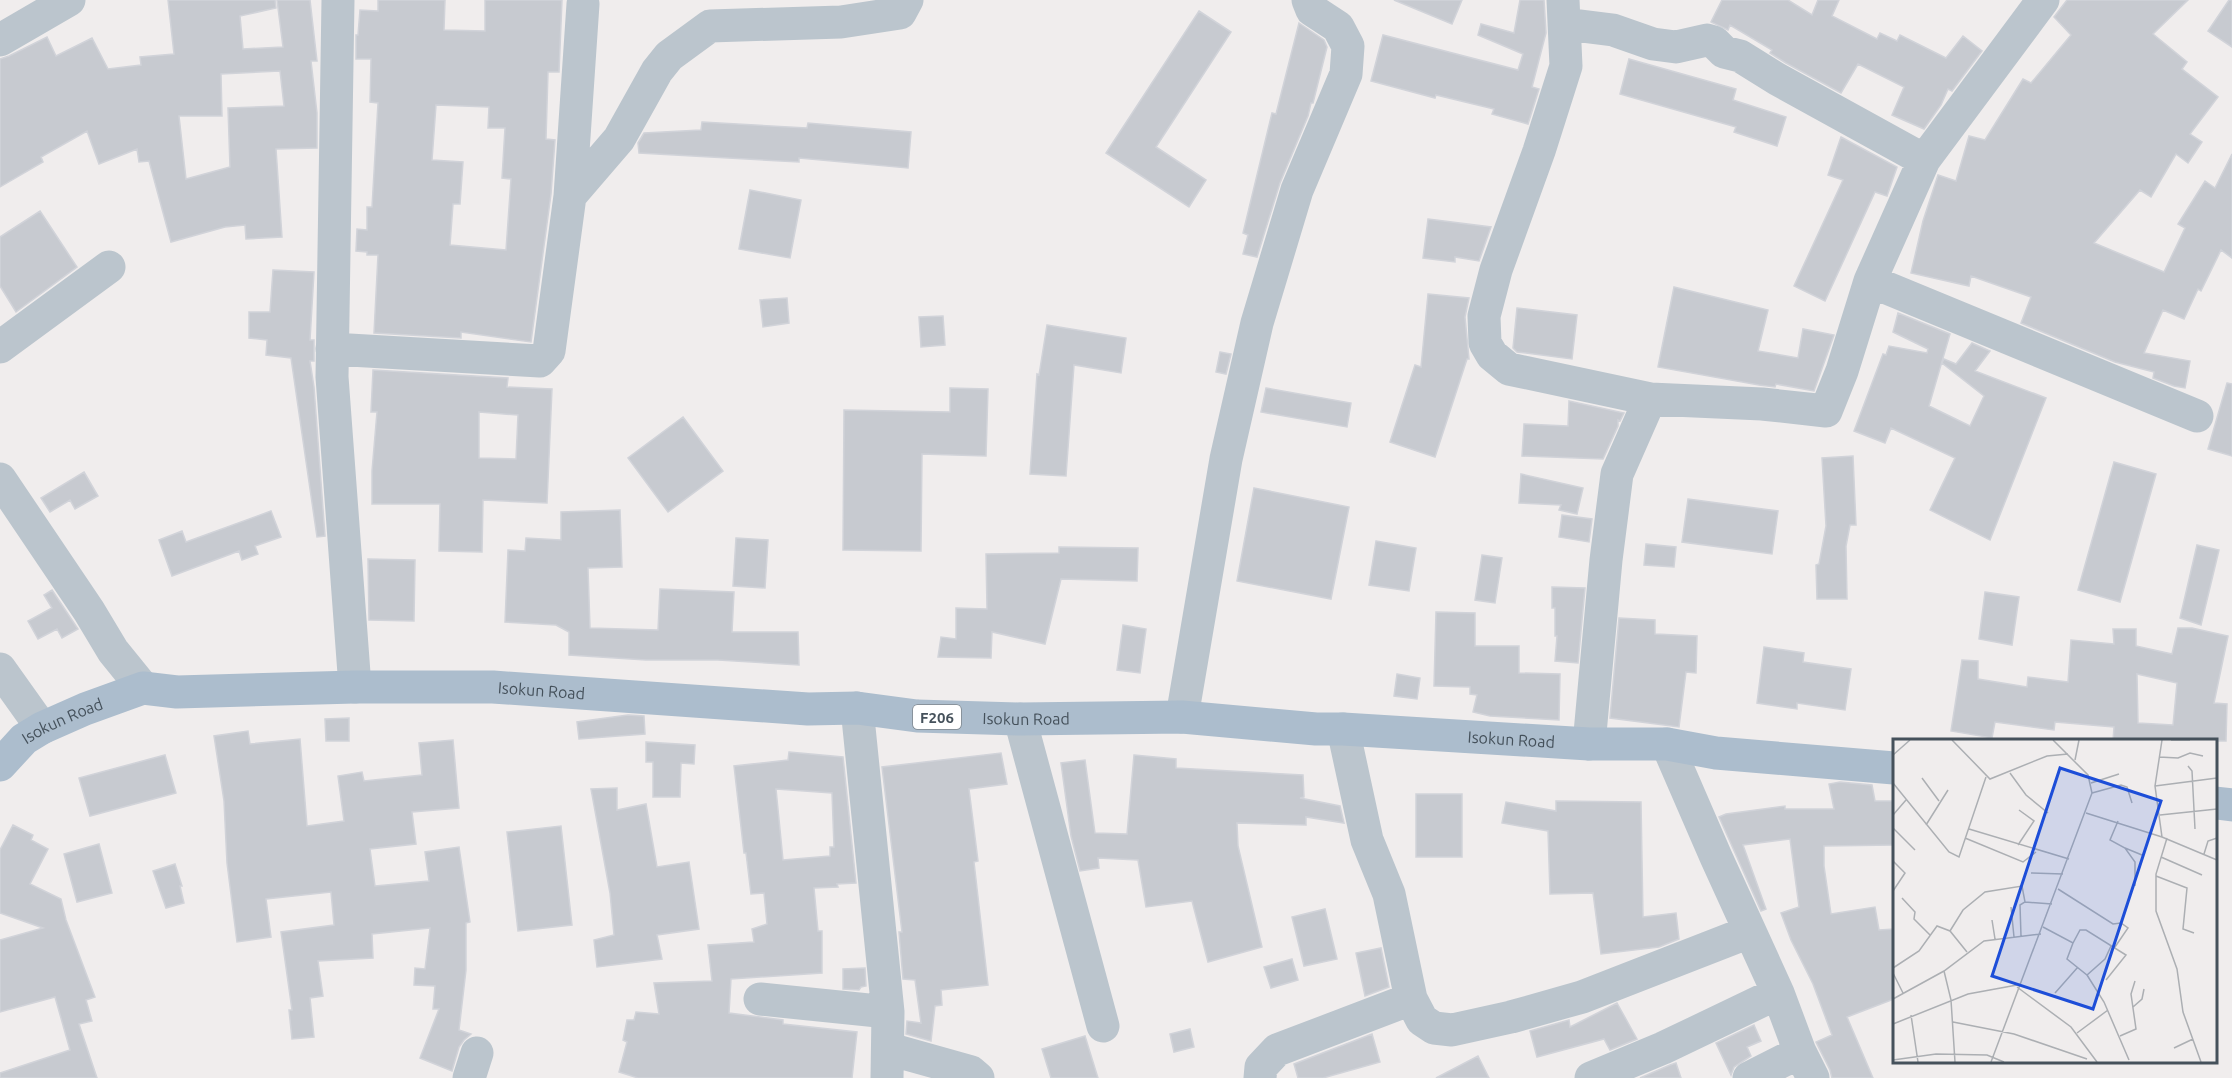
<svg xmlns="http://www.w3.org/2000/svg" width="2232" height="1078" font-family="Ubuntu,sans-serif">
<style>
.building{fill:#c7cad0;stroke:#d1d3d9;stroke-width:1.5;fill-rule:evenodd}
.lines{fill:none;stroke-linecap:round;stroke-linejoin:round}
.minor{stroke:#bbc5cd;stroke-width:33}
.major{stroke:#acbdcd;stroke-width:33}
.labels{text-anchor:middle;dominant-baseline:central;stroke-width:4.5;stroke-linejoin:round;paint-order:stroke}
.shield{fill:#fff;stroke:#7d858c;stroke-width:1.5}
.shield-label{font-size:15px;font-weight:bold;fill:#45515b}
.street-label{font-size:16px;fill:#45515b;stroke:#fff}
.inset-road{fill:none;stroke:#acafb3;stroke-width:1.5}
.view{fill:#1d4ed8;fill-opacity:0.15;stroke:#1d4ed8;stroke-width:3}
.inset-edge{fill:none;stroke:#45515b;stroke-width:3}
</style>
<rect width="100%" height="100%" fill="#f0eded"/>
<path class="building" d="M168 0H275L276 8 240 16 243 49 283 47 277 0H310L317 61H311L317 113V148L276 149 282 237 246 239 245 225 225 227 171 242 149 161 139 162 137 149 99 164 87 131 41 157 43 162 0 187V59L9 56 47 37 56 56 92 38 108 69 141 65 140 57 174 54ZM280 71 284 106 228 108 230 167 186 179 179 116H222L221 74Z
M378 0H445L444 30 485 31V0H562L559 72H548L546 139 555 140 551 194 531 342 461 332V338L374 333 378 255H367V252L356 251 357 229 367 230V207H372L378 103 370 102 371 59H356V35H358L360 10 378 11ZM436 105 489 107 488 128H505L502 178 511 179 506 250 450 245 453 204H460L463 162 432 160Z
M1394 0H1462L1452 24Z
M1520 0H1544L1546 33 1532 87 1539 89 1528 124 1492 114 1494 109 1436 95 1435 98 1371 81 1383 35 1518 70 1523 54 1478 35 1481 24 1514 33Z
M1722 0H1788L1812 15 1818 0H1839L1832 16 1877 39 1880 33 1897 41 1900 35 1946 58 1963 36 1982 51 1952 91 1948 89 1941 105 1924 129 1892 115 1904 87 1858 64 1841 93 1786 63 1770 53 1772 50 1730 25 1728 30 1711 22Z
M2067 0H2188L2153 34 2187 62 2182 69 2218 97 2190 134 2202 142 2188 163 2176 154 2151 197 2140 190 2094 243 2164 272 2185 228 2178 224 2205 181 2215 188 2232 154V258L2221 250 2201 291 2198 289 2184 319 2163 310 2144 353 2190 361 2185 388 2174 386 2153 378 2154 372 2115 362 2021 323 2031 297 1971 276 1969 286 1911 273 1923 221 1938 175 1956 181 1969 136 1985 140 2023 79 2031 83 2071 35 2054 17Z
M2229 0H2232V47L2208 31Z
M1199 11 1231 32 1156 147 1206 180 1189 207 1106 153Z
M1299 23 1324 40 1327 47 1313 103H1311L1308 116 1280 183 1257 257 1243 254 1248 235 1243 233 1272 113 1276 114Z
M1629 59 1736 89 1733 100 1786 117 1777 146 1734 132 1736 127 1620 94Z
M702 122 807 128 808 123 911 132 908 168 799 158V162L639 153 638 143 644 133 701 130Z
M1841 137 1897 167 1887 196 1875 192 1825 301 1794 286 1843 180 1828 175Z
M750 190 801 200 790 258 739 249Z
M40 211 77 267 16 312 0 286V237Z
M1428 219 1491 227 1479 261 1455 257V262L1423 258Z
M273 270 314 272 310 340H314V361H310L314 387 325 536 317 537 291 358 266 355 267 340 249 338V312H270Z
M1674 287 1768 310 1758 351 1798 358 1803 329 1834 335 1814 391 1776 384 1775 387 1759 385 1658 367Z
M1428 294 1469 298 1465 317 1469 359H1467L1435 457 1390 442 1415 365 1421 367Z
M787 298 789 323 763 327 760 300Z
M1517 308 1577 315 1572 359 1526 353 1517 352 1513 348Z
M1898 313 1950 334 1929 406 1970 426 1984 396 1942 363 1944 359 1956 364 1972 343 1990 351 1975 371 2046 398 1990 540 1930 510 1955 458 1891 428 1885 443 1854 431 1883 354 1886 355 1889 346 1927 353 1928 349 1893 332Z
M943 316 945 345 921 347 919 317Z
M1047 325 1126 338 1121 373 1074 365 1066 476 1030 474 1037 374 1039 375Z
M1220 352 1231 354 1226 374 1216 372Z
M373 370 508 378 507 387 552 389 547 503 483 500 482 552 439 551 440 504H372V471L377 412H371ZM479 412 518 415 516 459 479 458Z
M2227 383 2232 384V456L2208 449Z
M950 388 988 389 986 456 922 454 921 551 843 550 844 410 950 412Z
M1266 388 1351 403 1347 427 1261 412Z
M1569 401 1624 413 1620 421 1618 420V426L1603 459 1522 456 1524 424 1568 426Z
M683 417 723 471 668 512 628 458Z
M1853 456 1856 525H1850L1846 546 1847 599H1817L1816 565 1819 564 1826 526 1822 458Z
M2114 462 2156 474 2120 602 2078 590Z
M84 472 98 496 75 509 70 500 50 512 41 498Z
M1521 474 1583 488 1577 514 1559 510 1561 505 1519 503Z
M1254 488 1349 507 1331 599 1237 581Z
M1688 499 1778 511 1772 554 1682 542Z
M620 510 622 567 588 568 590 628 658 630 660 589 734 592 732 632H798L799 665 718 660H646L569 655V632L556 625 505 622 508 550 525 551 526 538 561 540V512Z
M271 511 281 537 255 546 258 554 242 560 239 551 172 576 159 540 182 531 186 542Z
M1562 515 1592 519 1589 542 1559 537Z
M736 538 768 540 765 588 733 586Z
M1376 541 1416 548 1409 591 1369 585Z
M1646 544 1676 547 1674 567 1644 565Z
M2197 545 2219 550 2201 625 2180 618Z
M1059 547 1138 548 1137 581 1061 579 1045 644 992 632 991 658 938 657 941 637 956 639V608L987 609 986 554 1059 553Z
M1482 555 1502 558 1495 603 1475 600Z
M368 559 415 560 414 621 369 620Z
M1552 587 1585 588 1578 663 1555 661 1557 636H1555V608H1552Z
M52 590 78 629 62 638 57 629 38 639 28 621 52 608 44 595Z
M1985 592 2019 597 2012 645 1979 639Z
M1436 612 1475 613V646H1519V673L1560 674 1559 720 1490 716 1473 712 1477 695 1470 694V687L1434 686Z
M1619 618 1655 620V634L1697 636 1696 673 1686 672 1679 727 1610 718Z
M1123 625 1146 629 1140 673 1117 670Z
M2178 628H2192L2228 636 2214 703 2227 704 2226 741H2113L2114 727 2055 722 2054 730 1995 722 1992 738 1951 731 1962 660 1978 661V679L2027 687 2028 677 2068 682 2071 640 2114 644 2113 629H2136V646L2172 654ZM2137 674 2177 683 2173 725 2138 723Z
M1764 647 1804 653 1803 662 1851 669 1845 710 1797 703V709L1757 703Z
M1397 674 1420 678 1417 699 1394 696Z
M628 715 644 716 645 734 579 739 577 722Z
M349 718V741H326L325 719Z
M248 731 250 744 300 739 307 826 344 821 338 776 362 772 364 781 422 775 419 743 453 740 459 808 412 812 416 844 370 849 375 886 429 881 425 852 459 847 470 922 466 923V970L459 1030 471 1034 464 1040 459 1047 452 1071 420 1058 439 1009H433L435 986 414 985 415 968 425 969 430 928 372 934 373 958 318 961 323 996 310 998 314 1037 292 1039 289 1010H292L281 932 334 925 331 892 266 899 271 937 237 942 227 863 224 801 214 736Z
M646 742 695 745 694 764 681 763 680 797H653V762H646Z
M789 752 843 757 856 883 837 884 838 887 814 888 818 931H822V973L731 979 729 1013 783 1020V1024L857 1032 852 1078H638L619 1072 627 1042 623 1040 627 1020H634L636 1012 659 1014 654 983 712 981 708 945 754 942 752 929 767 924 764 893 751 894 746 853H744L734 766 788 760ZM776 789 832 793 834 847H830V856L783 860Z
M1001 753 1007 784 969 789 978 861 974 862 988 985 941 990 942 1005 935 1006 931 1041 906 1034 907 1021 921 1023 915 980 903 979 899 932H902L882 767Z
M165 755 176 793 90 816 79 778Z
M1134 755 1176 759V768L1303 775 1304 797 1300 798 1340 806 1344 823 1306 817V825L1237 823 1238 846 1262 947 1208 962 1192 901 1146 907 1138 860 1098 858 1099 868 1080 871 1071 836 1061 763 1085 760 1095 833 1127 834Z
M1840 782 1872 785 1875 801H1894V845L1824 846V866L1831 914 1875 907 1879 930 1894 929V999L1847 1017 1873 1078H1832L1830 1070 1816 1042 1832 1035 1813 984 1791 940 1781 913 1799 907 1790 839 1743 845 1766 909 1761 911 1719 817 1726 814 1785 806V809H1834L1829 784Z
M617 788V810L646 804 657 867 689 862 699 929 657 935 662 959 597 967 594 940 614 935 610 893 591 789Z
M1416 794H1462V857H1416Z
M1556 801 1641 802 1643 917 1676 913 1679 939 1659 947 1601 954 1593 893 1550 894 1548 831 1502 823 1506 802 1556 811Z
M13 825 33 835 31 840 48 849 30 884 61 899 66 920 95 997 86 1000 92 1021 79 1024 97 1078H0V1073L70 1050 55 997 0 1012V940L43 928 0 913V850Z
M561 826 572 925 518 931 507 832Z
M99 844 112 893 77 902 64 854Z
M175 864 182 886H180L184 903 166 908 153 871Z
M1325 909 1337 959 1304 966 1292 917Z
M1381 948 1389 987 1365 996 1356 953Z
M1292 959 1298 980 1271 988 1264 967Z
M865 968 866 986 861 987 859 990 843 989V969Z
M1617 1003 1637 1039 1610 1050 1604 1039 1537 1057 1530 1031 1569 1020 1570 1027Z
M1754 1025 1761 1041 1747 1047 1751 1056 1734 1067 1731 1075 1716 1043Z
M1190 1029 1194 1047 1174 1052 1170 1034Z
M1372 1034 1380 1062 1323 1078H1298L1294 1064Z
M1085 1036 1098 1078H1051L1042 1049Z
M1478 1056 1489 1078H1436Z
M1676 1063 1681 1078H1640L1670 1065Z"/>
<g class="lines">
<path class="minor" d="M338 0 332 377 355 687
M1563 0 1566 66 1539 151 1496 270 1484 316 1485 343 1492 355 1509 369 1650 399 1617 474 1606 560 1589 744
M1565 24 1613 30 1653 44 1676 47 1707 40 1714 42 1724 52 1740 56 1777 79 1924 160 1870 281 1842 371 1826 411 1762 404 1650 399
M0 40 69 0
M1924 160 2043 0
M570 196 583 4
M1870 281 2197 416
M0 347 109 267
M332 349 540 361 549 351 570 196 619 139 657 71 669 56 710 26 841 22 900 13 907 0
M0 479 89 611 113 651 143 688
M0 669 42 728
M857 708 888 1012 887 1078
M1182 717 1226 459 1257 323 1297 190 1346 74 1348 46 1338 27 1312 10 1308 0
M1020 719 1103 1026
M1343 729 1367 840 1389 894 1411 999 1422 1020 1434 1028 1452 1030 1511 1017 1582 997 1749 932
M1667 744 1716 857 1778 993 1800 1052 1813 1078
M760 999 888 1012
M889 1049 971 1072 978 1078
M469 1078 477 1053
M1260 1078 1261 1067 1277 1050 1411 999
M1591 1078 1663 1048 1778 993
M1749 1078 1800 1052"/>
<g class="major">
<path id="s1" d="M0 765 24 739 42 728 85 709 143 688 177 692 355 687H493L808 709 857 708 917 716 1020 719 1182 717 1316 729H1343L1589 744H1667L1716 753 1894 768"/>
<path d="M2216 803 2232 805"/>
</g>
</g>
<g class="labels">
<rect class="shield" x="913" y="705" width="48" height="24" rx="4.5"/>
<g class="shield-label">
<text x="937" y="717">F206</text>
</g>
<g class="street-label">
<text stroke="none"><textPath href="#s1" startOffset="564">Isokun Road</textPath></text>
<text stroke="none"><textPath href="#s1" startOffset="1050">Isokun Road</textPath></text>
<text stroke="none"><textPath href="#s1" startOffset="78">Isokun Road</textPath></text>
<text stroke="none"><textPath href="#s1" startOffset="1536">Isokun Road</textPath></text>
</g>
</g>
<g transform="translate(1893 739)">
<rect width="324" height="324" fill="#f0eded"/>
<path class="inset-road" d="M59 1 97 40 154 17 175 15M269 1 262 47 269 98M278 1H297M0 16 17 1M266 18 285 19 297 14 310 17M182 21 186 1M295 27 299 32 302 90M117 34 133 56 155 74M29 39 46 62M0 44 56 113 66 118 93 38M198 44 226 35M262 47 324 39M199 54 228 46 234 48 239 64M193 74 269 98 324 121M0 76 13 61M267 76 324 70M225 82 217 101 232 109 242 123V147M33 86 55 51M0 89 22 111M76 90 176 120M72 99 130 123 143 113M274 99 263 135V172L284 230 290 273 308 323M125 106 141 82 126 71M232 109 249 116M311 115 315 102 324 99M268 118 309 136M0 122 12 134 0 152M138 134 170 135M263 137 294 149 290 190 301 194M165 150 220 185 228 184 235 189 222 208M9 159 22 173 21 180 37 196M132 163 159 165M118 168 121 198M99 181 102 200M150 188 180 204 187 191H193L233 216 213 241M57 192 70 171 92 153 129 147 132 163 127 166 128 197M180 204 174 220 194 236 212 220 218 207M0 229 26 212 44 187 57 192 74 213M51 232 58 261 62 323M0 234 10 254M194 236 211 263 236 321M124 248 178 288 204 323M162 254 185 228M0 260 51 232 91 202 148 195M240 268 249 260 251 250M18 276 25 323M60 283 121 295 194 320M0 285 75 255 124 246M184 294 215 271M227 297 243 290 238 255 242 242M281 309 300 300M0 321 43 315 94 316 111 323M98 323 199 54 195 36 160 1"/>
<path class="view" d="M167 29 268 62 200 270 99 237Z"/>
<rect width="324" height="324" class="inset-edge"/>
</g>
</svg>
